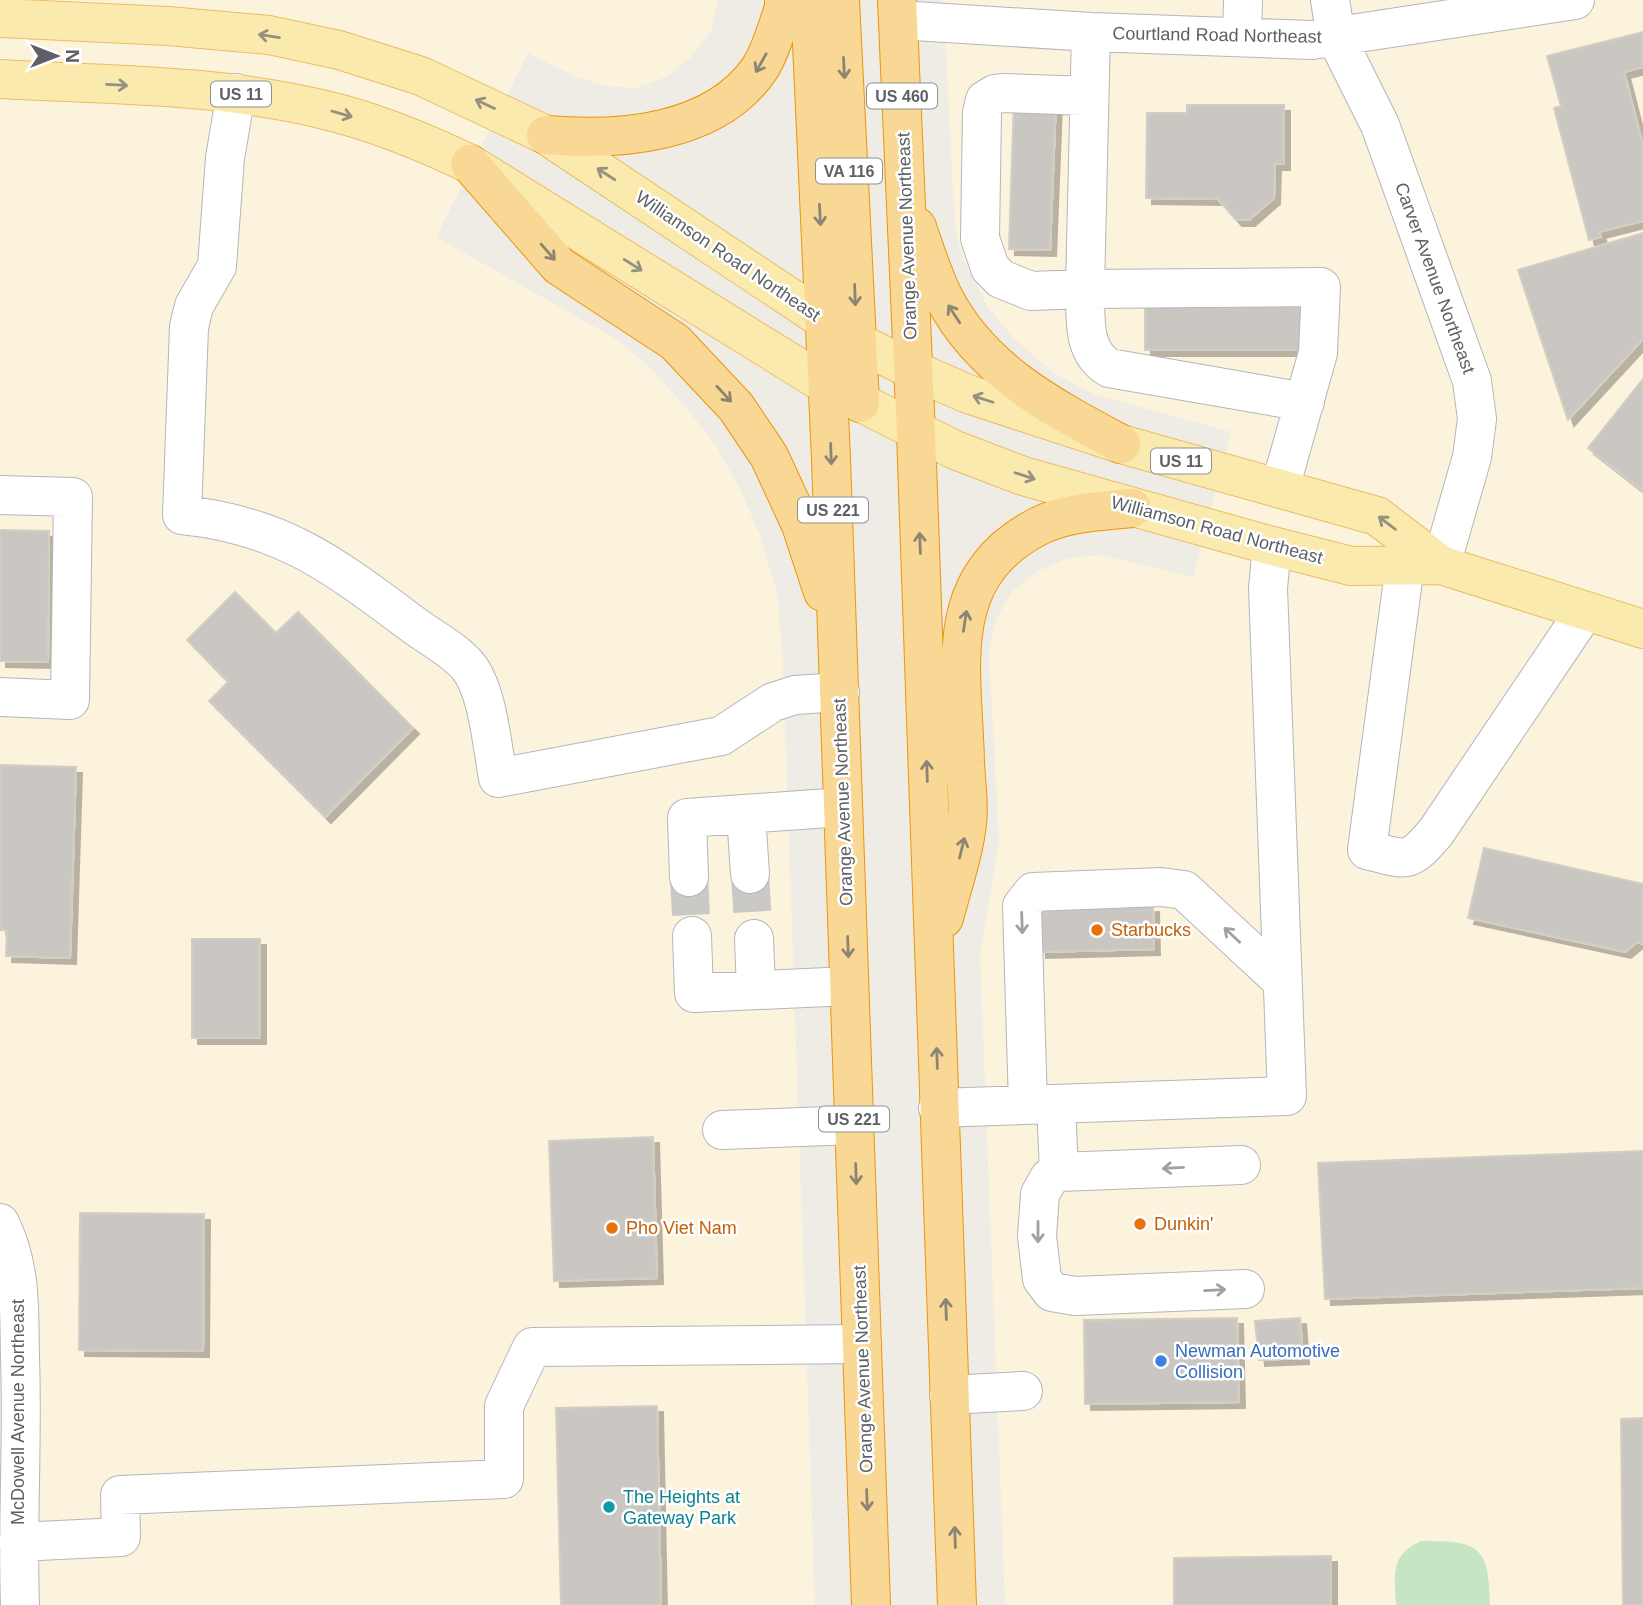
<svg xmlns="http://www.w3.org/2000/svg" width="1643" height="1605" font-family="Arial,sans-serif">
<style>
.commercial{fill:#fcf3dd}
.green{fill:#c6e5c3}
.building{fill:#cac7c2;stroke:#d3cec4;stroke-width:2;filter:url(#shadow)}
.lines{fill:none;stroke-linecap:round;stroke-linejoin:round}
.minor-tunnel{stroke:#cac9c6;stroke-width:38;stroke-dasharray:38 19;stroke-linecap:butt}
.minor-casing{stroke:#b3b6ba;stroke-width:40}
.major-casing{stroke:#ebbc63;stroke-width:40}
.highway-casing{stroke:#ea960b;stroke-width:40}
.minor{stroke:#fff;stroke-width:38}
.major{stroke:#fbeaae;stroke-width:38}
.highway{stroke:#f8d894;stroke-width:38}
.oneway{stroke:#94917f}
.oneway2{stroke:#8c8573}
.oneway3{stroke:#9ea0a3}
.food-dot{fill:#e8710a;stroke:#fff;stroke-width:2.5}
.shop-dot{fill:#3f7fe0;stroke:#fff;stroke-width:2.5}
.culture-dot{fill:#0f9aa8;stroke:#fff;stroke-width:2.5}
.labels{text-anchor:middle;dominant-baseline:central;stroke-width:5;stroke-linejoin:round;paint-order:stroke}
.shield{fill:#fff;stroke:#8e9093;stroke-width:2}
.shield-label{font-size:16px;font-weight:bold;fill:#5d6165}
.street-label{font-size:18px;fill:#5d6165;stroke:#fff}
.food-label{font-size:18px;fill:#c56008;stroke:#fff;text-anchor:start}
.shop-label{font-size:18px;fill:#366cbe;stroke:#fff;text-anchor:start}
.culture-label{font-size:18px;fill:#0d838f;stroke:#fff;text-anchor:start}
</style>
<defs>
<filter id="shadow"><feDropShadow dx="6" dy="6" stdDeviation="0" flood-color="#0004"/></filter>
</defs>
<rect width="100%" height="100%" fill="#efece6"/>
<path class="commercial" d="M0 0H718L711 31 690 58 666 77 636 88 605 86 575 76 528 53 436 237 616 339 647 365 685 406 716 446 739 487 759 533 777 592 783 663 815 1605H0Z
M943 0H1643V1605H1005L980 954 999 842 989 651 996 619 1013 591 1038 571 1069 558 1101 555 1193 577 1231 432 1094 394 1055 374 1015 339 987 306 962 256 955 225Z"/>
<path class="green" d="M1421 1541C1479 1541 1489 1545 1490 1605H1396C1395 1574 1389 1556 1421 1541Z"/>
<path class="building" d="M1643 32V67L1624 72 1643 146V221L1599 232 1601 237 1589 240 1554 108 1561 106 1547 56Z
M1014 98 1056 100 1050 250 1009 249Z
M1187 105H1284V164H1275L1274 198 1249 220H1236L1218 199 1146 198 1147 113H1187Z
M1643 233V339L1568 420 1518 270Z
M1145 307H1305V350H1145Z
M1643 379V491L1588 448Z
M0 530 49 531 48 662 0 661Z
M235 592 276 633 298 612 413 728 325 817 209 701 228 682 187 640Z
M0 765 76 767 70 958 6 956 7 930H0Z
M1484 848 1643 884V944L1637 942 1625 952 1468 918Z
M1153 906 1154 949 1040 952 1038 911Z
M192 939H260V1038H192Z
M653 1137 657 1278 554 1281 549 1141Z
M1643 1151V1288L1325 1299 1318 1163Z
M80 1213 204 1214 203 1351 79 1350Z
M1237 1318 1239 1402 1085 1404 1084 1320Z
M1300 1318 1303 1358 1259 1360 1255 1321Z
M657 1406 661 1605H561L556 1408Z
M1643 1418V1605H1623L1621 1419Z
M1331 1556V1605H1174V1558Z"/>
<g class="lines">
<path class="minor-tunnel" d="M750 874 754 939
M689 877 692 936"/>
<defs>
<path id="minor" d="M1330 0 1336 37 1380 125 1472 381 1477 419 1472 457 1441 565
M898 20 1091 32 1312 40 1575 0
M1091 32 1085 289 1321 287 1318 353 1280 488
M1242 36 1243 0
M236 93 225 158 217 266 194 306 189 327 182 515C282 525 333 565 411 623 428 636 453 649 467 665 488 689 492 746 498 778L721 736 773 702 795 695 840 692
M1089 96 1005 93 995 94 985 100 982 112 980 238 990 268 1001 279 1031 291 1085 289C1086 317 1081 351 1109 368L1305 402
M0 495 73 497 70 700 0 697
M1405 565 1367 850C1407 860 1408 865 1436 832L1585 611
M746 814 750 874
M689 877 687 818 843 807
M692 936 694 993 849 986
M754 939 756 990
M1056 1104 1059 1172
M1028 1105 1022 906 1033 892 1161 887 1184 890 1282 981
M938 1108 1287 1096 1268 588 1272 546
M722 1130 854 1125
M1241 1165 1059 1172 1049 1178 1040 1194 1037 1236 1042 1279 1052 1292 1075 1296 1245 1289
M0 1223C22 1267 19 1311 20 1359 23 1441 17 1523 20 1605
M949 1395 1023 1391
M18 1542 121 1537 120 1495 504 1479V1406L532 1347 862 1344"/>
<path id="major" d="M0 18 168 26 269 35 339 50 421 76 546 135 857 342 913 370 968 394 1121 444 1377 516 1441 565
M0 79C108 85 219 84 325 110 376 122 424 142 470 164L828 386 955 450 1023 476 1272 546 1351 566 1441 565 1643 629"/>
<path id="highway" d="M810 0 831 459 871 1605
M840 0 860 403
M897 0 916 433 957 1605
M546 135C618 141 715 135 760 68 771 51 777 27 784 8V0
M470 164 559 266 675 342 736 407 769 456 801 525 823 592
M917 227C925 251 933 276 944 298 982 371 1052 407 1121 444
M944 918C951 890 962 860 966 831 970 809 966 784 965 762 963 669 939 577 1039 526 1067 512 1102 511 1132 508"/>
</defs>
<use href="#minor" class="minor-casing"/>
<use href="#major" class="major-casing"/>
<use href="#highway" class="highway-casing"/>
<use href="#minor" class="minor"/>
<use href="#major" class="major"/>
<use href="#highway" class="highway"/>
</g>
<defs><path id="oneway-shaft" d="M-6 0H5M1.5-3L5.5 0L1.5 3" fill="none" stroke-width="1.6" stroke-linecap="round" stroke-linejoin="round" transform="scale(1.75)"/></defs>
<g class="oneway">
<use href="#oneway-shaft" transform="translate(269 36) rotate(-171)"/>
<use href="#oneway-shaft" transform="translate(117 85) rotate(3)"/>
<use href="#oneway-shaft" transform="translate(485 104) rotate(-155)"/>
<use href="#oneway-shaft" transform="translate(342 114) rotate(16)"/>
<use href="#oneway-shaft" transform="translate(606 174) rotate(-147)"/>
<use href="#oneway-shaft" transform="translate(633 265) rotate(32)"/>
<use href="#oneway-shaft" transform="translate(983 399) rotate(-162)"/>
<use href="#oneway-shaft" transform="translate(1025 476) rotate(18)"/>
<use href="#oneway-shaft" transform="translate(1387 523) rotate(-143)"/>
</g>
<g class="oneway2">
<use href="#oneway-shaft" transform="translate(761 63) rotate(119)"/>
<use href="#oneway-shaft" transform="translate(844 68) rotate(87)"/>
<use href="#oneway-shaft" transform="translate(820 215) rotate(87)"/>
<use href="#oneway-shaft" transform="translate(548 252) rotate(49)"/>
<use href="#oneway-shaft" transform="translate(855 295) rotate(88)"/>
<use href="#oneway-shaft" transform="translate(954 314) rotate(-123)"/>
<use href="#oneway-shaft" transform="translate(724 394) rotate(47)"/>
<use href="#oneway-shaft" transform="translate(831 454) rotate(88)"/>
<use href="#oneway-shaft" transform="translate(920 543) rotate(-92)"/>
<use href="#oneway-shaft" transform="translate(965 621) rotate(-81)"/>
<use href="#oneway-shaft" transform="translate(927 771) rotate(-92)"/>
<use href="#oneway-shaft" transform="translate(962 848) rotate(-76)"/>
<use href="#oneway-shaft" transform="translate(848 947) rotate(88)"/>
<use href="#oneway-shaft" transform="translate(937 1058) rotate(-92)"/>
<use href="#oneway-shaft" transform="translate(856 1174) rotate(88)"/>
<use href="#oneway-shaft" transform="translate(946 1309) rotate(-92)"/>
<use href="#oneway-shaft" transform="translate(867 1500) rotate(88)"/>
<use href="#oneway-shaft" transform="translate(955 1537) rotate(-92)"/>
</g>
<g class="oneway3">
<use href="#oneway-shaft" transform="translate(1022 923) rotate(88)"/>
<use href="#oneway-shaft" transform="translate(1232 935) rotate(-137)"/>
<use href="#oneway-shaft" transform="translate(1173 1168) rotate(177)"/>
<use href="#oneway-shaft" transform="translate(1038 1232) rotate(90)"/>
<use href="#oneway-shaft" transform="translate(1215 1290) rotate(-3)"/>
</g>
<g class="food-dot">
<circle cx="1097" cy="930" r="7"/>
<circle cx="1140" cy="1224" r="7"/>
<circle cx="612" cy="1228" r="7"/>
</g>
<circle class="shop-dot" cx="1161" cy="1361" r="7"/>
<circle class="culture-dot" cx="609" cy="1507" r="7"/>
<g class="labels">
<g class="shield">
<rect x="211" y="81.5" width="60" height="25" rx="5"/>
<rect x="867" y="83.5" width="70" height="25" rx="5"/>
<rect x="816" y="158.5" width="66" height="25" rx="5"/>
<rect x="1151" y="448.5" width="60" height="25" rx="5"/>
<rect x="798" y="497.5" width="70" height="25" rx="5"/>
<rect x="819" y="1106.5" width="70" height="25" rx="5"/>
</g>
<g class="shield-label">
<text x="241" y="94">US 11</text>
<text x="902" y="96">US 460</text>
<text x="849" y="171">VA 116</text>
<text x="1181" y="461">US 11</text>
<text x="833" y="510">US 221</text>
<text x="854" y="1119">US 221</text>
</g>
<g class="street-label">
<text transform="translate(1217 35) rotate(1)">Courtland Road Northeast</text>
<text transform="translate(907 236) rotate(-92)">Orange Avenue Northeast</text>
<text transform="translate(728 256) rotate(34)">Williamson Road Northeast</text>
<text transform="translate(1435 278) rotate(70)">Carver Avenue Northeast</text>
<text transform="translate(1217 530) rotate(15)">Williamson Road Northeast</text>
<text transform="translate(843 802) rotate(-92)">Orange Avenue Northeast</text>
<text transform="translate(863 1369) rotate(-92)">Orange Avenue Northeast</text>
<text transform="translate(18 1412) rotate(-90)">McDowell Avenue Northeast</text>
</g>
<g class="food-label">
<text x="1111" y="930">Starbucks</text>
<text x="1154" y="1224">Dunkin'</text>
<text x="626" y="1228">Pho Viet Nam</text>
</g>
<g class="shop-label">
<text x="1175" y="1351">Newman Automotive<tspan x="1175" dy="21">Collision</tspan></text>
</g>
<g class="culture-label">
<text x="623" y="1497">The Heights at<tspan x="623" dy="21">Gateway Park</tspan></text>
</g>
</g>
<g transform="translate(56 56) rotate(90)" stroke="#ffffff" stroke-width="5" paint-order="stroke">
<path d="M0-5L12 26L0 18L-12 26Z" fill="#5d6165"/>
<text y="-10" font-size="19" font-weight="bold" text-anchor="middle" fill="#5d6165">N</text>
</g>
</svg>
